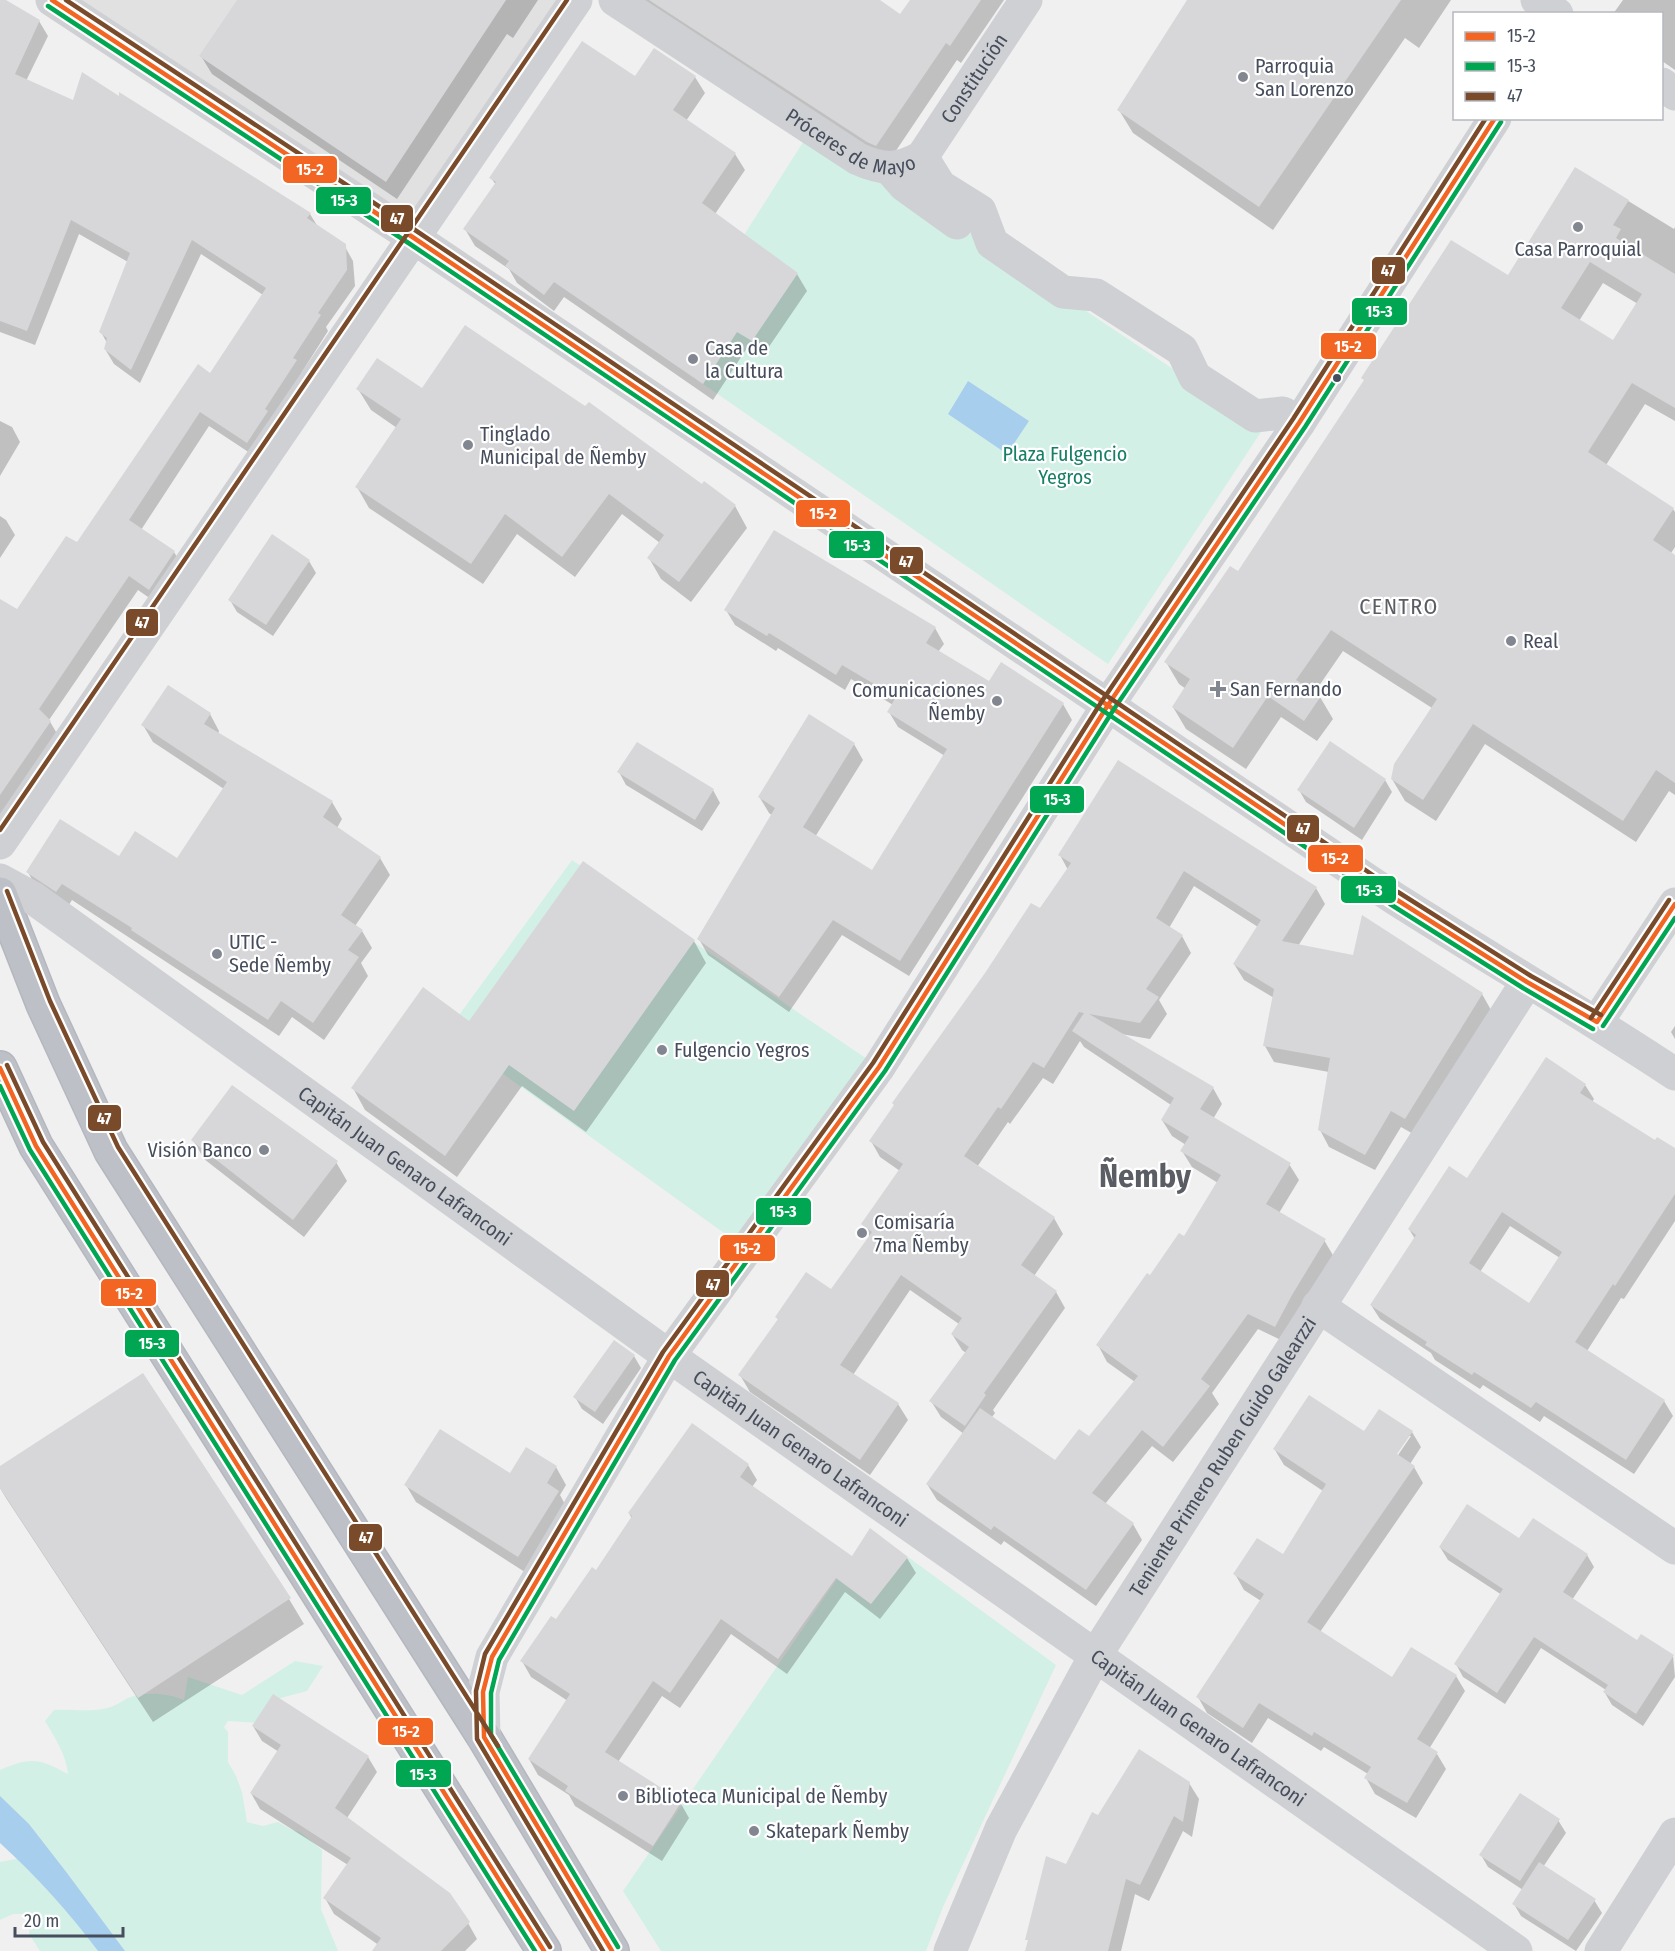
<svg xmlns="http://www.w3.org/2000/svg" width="1675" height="1951" font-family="'Fira Sans Condensed',sans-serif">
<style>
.education{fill:#e2e1e2}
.green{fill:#d3f0e6}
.water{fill:#a8ceee}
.shadow{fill:#0003;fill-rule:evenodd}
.building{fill:#d7d7da;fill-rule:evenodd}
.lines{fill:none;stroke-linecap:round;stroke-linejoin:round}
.highway-casing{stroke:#b5b7bf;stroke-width:36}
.minor{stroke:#ced0d3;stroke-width:33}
.highway{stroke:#bec0c7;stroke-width:33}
.bus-1-casing{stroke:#fff;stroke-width:9}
.bus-2-casing{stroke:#fff;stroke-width:9}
.bus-3-casing{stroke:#fff;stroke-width:9}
.bus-1{stroke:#f26522;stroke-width:4.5}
.bus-2{stroke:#00a651;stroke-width:4.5}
.bus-3{stroke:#7a4b2a;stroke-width:4.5}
.poi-dot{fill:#828690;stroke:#fff;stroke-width:2}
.bus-dot{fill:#464d5c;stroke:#fff;stroke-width:2}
.labels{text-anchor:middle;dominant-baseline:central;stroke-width:4.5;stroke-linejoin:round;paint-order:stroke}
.poi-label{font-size:20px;fill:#464d5c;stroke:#fff;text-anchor:start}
.street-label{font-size:20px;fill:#464d5c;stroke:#fff}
.park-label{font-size:20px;fill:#167f65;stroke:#fff}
.quarter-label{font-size:22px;letter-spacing:1.5px;fill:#5b5d64;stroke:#fff}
.town-label{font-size:32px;font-weight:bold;fill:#5b5d64;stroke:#fff}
.line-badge{stroke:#fff;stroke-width:2}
.badge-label{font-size:16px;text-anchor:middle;font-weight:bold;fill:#fff}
</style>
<rect width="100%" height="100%" fill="#f0f0f0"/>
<path class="education" d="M52 0H576L414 238Z"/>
<path class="green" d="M812 128 1263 429 1108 664 703 384 737 332 699 306Z
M572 860 879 1067 742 1246 446 1033Z
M908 1557 1056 1665 943 1907 926 1951H661L623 1891 837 1579 871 1604Z
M295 1661 323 1666 307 1691 277 1699 258 1723 228 1721 224 1727 228 1732V1762L236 1776 242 1792 247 1822 263 1826 278 1822 292 1830 300 1832 322 1850 321 1909 338 1951H40L29 1934 31 1917 29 1914H13L0 1920V1862L21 1858 0 1830V1770C31 1757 38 1758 68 1774 66 1754 55 1738 45 1721L54 1710C69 1709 86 1712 102 1709 112 1708 119 1703 128 1698 143 1691 169 1693 184 1700L188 1677 242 1695Z"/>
<path class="water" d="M968 381 1029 421 1007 454 948 414Z
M0 1796 29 1824 67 1873 125 1951H98C68 1911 37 1877 0 1843Z"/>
<path class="shadow" d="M2 0 39 21 48 36 26 81 310 214 318 227 344 245 353 261 355 286 326 327 328 331 302 372 256 457 209 426 141 530 174 552 183 567 158 604 138 590 49 720 59 737 0 837V600L17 611 78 544 211 375 263 295 201 254 140 383 114 364 105 349 107 343 101 332 128 262 79 234 35 345 0 332V5Z
M242 0H538L513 38 507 34 397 199 212 74 201 56Z
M638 0H878L901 16 911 0H1004L961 63 957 60 887 164Z
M1188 0H1451L1419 48 1405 38 1273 230 1133 133 1119 110Z
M1623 0H1675V70L1662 61V14H1613Z
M695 77 705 93 686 121 735 154 745 170 715 214 797 274 807 291 762 357 747 348 713 400 564 297 554 311 517 283 509 269 475 246 465 229 496 185 491 178 635 78Z
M1576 169 1674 229 1675 227V421L1645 404 1606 465 1673 509 1675 512V547L1671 553 1675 556V795L1669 791 1636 842 1485 744 1436 821 1405 801 1392 779 1432 708 1343 651 1314 693 1320 697 1333 719 1317 741 1281 717 1246 769 1186 729 1173 707 1186 689 1179 684 1166 662 1238 573 1509 277ZM1603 283 1638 304 1614 343 1579 321Z
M358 389 423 390 703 486 735 506 747 528 691 602 661 579 649 558 660 543 622 514 575 577 517 534 483 584 369 508 357 487 397 428 371 410Z
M0 421 12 427 20 442 0 476Z
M0 516 6 520 15 535 0 558Z
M309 561 316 573 273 636 237 612 230 600Z
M726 610 935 628 944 644 938 652 990 683 1001 664 1063 704 1072 720 909 976 842 935 789 1012 708 955 699 939 773 816 769 813 760 798 810 717 854 744 863 760 815 837 873 872 945 756 898 727 889 712 893 705 851 679 845 690 778 648 776 651 735 625Z
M210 714 219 731 218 734 332 802 342 819 337 828 380 858 390 875 355 926 362 931 372 948 361 963 368 976 324 1040 292 1017 279 1036 72 900 67 908 37 889 28 872 120 858 178 860 224 789 153 742 143 725Z
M619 772 713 790 720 803 702 831 626 785Z
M1385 780 1392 792 1362 840 1306 802 1299 790Z
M1060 855 1316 888 1325 904 1298 946 1482 994 1491 1010 1415 1135 1401 1127 1375 1170 1329 1147 1320 1130 1329 1072 1274 1062 1265 1046 1274 998 1244 980 1234 964 1258 927 1194 886 1169 928 1182 936 1191 953 1159 1000 1167 1014 1150 1039 1121 1034 1213 1088 1222 1104 1213 1119 1289 1164 1299 1180 1279 1213 1324 1240 1334 1257 1285 1342 1258 1329 1212 1393 1219 1404 1173 1462 1152 1446 1105 1504 1133 1524 1142 1540 1096 1606 1004 1541 1001 1545 937 1500 927 1484 964 1434 941 1417 931 1401 966 1353 962 1350 952 1334 959 1324 910 1290 853 1375 898 1404 908 1420 870 1475 750 1392 740 1375 779 1321 777 1318 831 1291 870 1237 863 1224 900 1171 880 1157 871 1141 1068 870ZM1080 1041 1084 1047 1171 1105 1162 1120 1172 1136 1186 1145 1182 1151 1192 1167 1218 1183 1185 1238 1150 1277 1098 1345 1107 1362 1135 1382 1089 1438 1055 1462 992 1417 995 1413 993 1410 1065 1308 1056 1292 1034 1276 1063 1234 1054 1218 977 1167 1008 1122 1010 1124 1043 1078 1053 1084Z
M694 941 706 963 586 1132 522 1086 457 1177 365 1110 353 1088 470 1023Z
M1675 1026V1039L1671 1032Z
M1585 1085 1594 1099 1592 1102 1655 1142 1675 1150V1221L1624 1299 1621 1298 1587 1351 1664 1401 1673 1416 1634 1474 1544 1416 1540 1422 1483 1385 1480 1389 1435 1360 1431 1353 1380 1319 1371 1305 1415 1239 1409 1229ZM1510 1226 1560 1258 1529 1305 1480 1272Z
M193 1140 336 1162 347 1181 304 1237 204 1159Z
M634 1356 641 1368 603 1424 582 1409 575 1397Z
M1412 1432 1421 1447 1410 1464 1414 1467 1423 1483 1320 1632 1393 1679 1456 1676 1465 1691 1429 1749 1437 1754 1446 1769 1416 1818 1375 1794 1366 1778 1368 1774 1324 1747 1321 1751 1268 1718 1252 1743 1207 1713 1198 1697 1261 1601 1244 1590 1235 1574 1283 1556 1323 1491 1284 1465 1275 1450 1364 1433ZM1407 1436H1411L1394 1461 1392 1459Z
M748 1465 757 1480 752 1487 852 1558H907L916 1573 880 1619 845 1592 787 1674 731 1634 680 1708 662 1696 618 1762 680 1802 689 1818 662 1861 575 1806 569 1795 538 1775 529 1759 568 1701 531 1677 522 1661 597 1572 632 1519 629 1513Z
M556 1467 566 1485 560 1495 568 1510 528 1574 416 1502 406 1485 511 1475Z
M0 1468 289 1599 304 1624 153 1722 6 1498 0 1488Z
M1520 1541 1587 1555 1594 1567 1572 1600 1637 1642 1642 1636 1673 1656 1675 1677 1643 1726 1612 1705 1605 1693 1606 1690 1541 1648 1505 1704 1463 1677 1456 1664 1502 1595 1448 1560 1440 1547Z
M253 1726 368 1757 377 1772 347 1818 468 1923 477 1939 465 1951H383L380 1946 334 1914 325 1898 348 1865 260 1809 251 1793 279 1752 262 1741Z
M1189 1783 1199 1799 1192 1837 1183 1831 1149 1901 1135 1894 1121 1951H1026L1067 1866 1099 1817Z
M1558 1820 1566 1833 1543 1867 1594 1900 1602 1913 1576 1951 1521 1916 1514 1904 1523 1890 1488 1867 1481 1855Z"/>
<path class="building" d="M0 0H6L40 20 15 74 73 100 82 72 119 96V92L311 213 307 218 346 244 347 270 318 313 321 315 293 358 297 360 265 409 268 411 247 443 200 412 129 520 175 551 149 590 129 576 39 709 51 721 0 795V599L17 609 66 536 77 542 198 364 210 373 266 288 192 240 131 370 104 349 107 338 99 332 130 253 71 220 27 331 0 321Z
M237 0H506L386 182 199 56Z
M649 0H880L900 14 910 0H981L950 46 946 43 876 146 867 142Z
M1187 0H1401L1259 207 1117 110Z
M582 41 635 76 654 48 696 76 673 110 736 153 702 203 798 273 752 341 737 332 703 384 554 282 544 295 505 266 509 261 463 229 496 182 489 178Z
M1575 167 1629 200 1613 225 1621 229 1616 238 1675 274V408L1632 383 1588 452 1674 508 1653 540 1675 555V783L1656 770 1623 821 1473 724 1423 800 1391 779 1394 764 1437 699 1331 630 1296 680 1321 696 1304 721 1268 696 1233 748 1172 707 1190 679 1164 662 1230 566 1238 571 1364 380 1361 378 1451 240 1508 275ZM1590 262 1642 294 1613 340 1561 308Z
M465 325 585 406 589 402 702 484 704 481 736 505 679 582 647 558 664 535 609 494 562 557 505 514 471 564 355 487 401 419 356 389 377 358 422 388Z
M774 530 936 627 926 643 989 681 1001 662 1064 703 900 961 833 920 779 997 697 939 775 808 758 797 809 714 855 743 803 827 872 870 947 749 887 712 896 697 842 665 836 675 769 633 767 636 724 610Z
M272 534 310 560 266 625 228 600Z
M168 685 211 713 204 724 333 801 323 817 381 857 341 915 363 930 348 950 359 957 313 1023 281 1001 268 1020 131 930 132 928 62 884 56 892 26 872 60 819 119 856 135 831 177 858 227 782 141 725Z
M1330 741 1386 779 1354 828 1297 790Z
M637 742 714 789 695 820 617 772Z
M1118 760 1317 887 1282 941 1353 955 1362 915 1483 993 1405 1119 1391 1111 1365 1155 1318 1130 1330 1058 1263 1046 1274 989 1233 964 1261 920 1184 871 1156 918 1183 935 1146 989 1159 997 1140 1023 1089 1014 1214 1087 1200 1109 1291 1163 1266 1204 1326 1239 1292 1295 1275 1327 1248 1314 1201 1379 1210 1386 1163 1447 1142 1430 1092 1493 1134 1523 1086 1590 994 1526 991 1530 926 1484 980 1408 1055 1460 1079 1429 1089 1436 1138 1376 1096 1345 1147 1273 1150 1275 1179 1233 1184 1236 1221 1175 1180 1151 1189 1137 1161 1120 1174 1098 1072 1031 1084 1013 1079 1012 1044 1068 1033 1062 1001 1109 998 1107 964 1156 1055 1217 1021 1265 1057 1291 984 1393 986 1395 965 1426 929 1401 969 1347 951 1334 962 1318 901 1275 840 1365 899 1403 860 1460 738 1375 778 1319 775 1317 806 1272 831 1289 872 1232 861 1224 903 1164 869 1141 894 1105 892 1103 985 973 1031 903 1040 908 1071 863 1058 855Z
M583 861 695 940 574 1111 509 1065 445 1156 351 1088 423 987 469 1021Z
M1546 1057 1586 1084 1580 1093 1655 1140 1657 1137 1675 1148V1194L1615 1286 1613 1284 1575 1342 1665 1400 1626 1460 1536 1402 1531 1408 1474 1372 1472 1375 1425 1345 1427 1342 1370 1305 1416 1235 1408 1229 1449 1166 1467 1178ZM1502 1212 1562 1252 1529 1303 1469 1263Z
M232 1085 338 1161 293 1220 191 1140Z
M614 1340 635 1355 595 1412 573 1397Z
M143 1373 291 1598 138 1698 0 1488V1466Z
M1309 1395 1364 1431 1379 1409 1413 1431 1397 1454 1415 1466 1307 1622 1392 1677 1411 1647 1457 1675 1417 1739 1438 1752 1407 1803 1364 1778 1371 1767 1314 1732 1312 1736 1259 1703 1243 1728 1196 1697 1264 1594 1233 1574 1257 1538 1283 1554 1326 1484 1273 1449Z
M692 1423 749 1464 740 1477 852 1556 870 1528 908 1557 871 1604 836 1578 778 1659 721 1619 670 1693 653 1681 605 1752 682 1801 653 1846 565 1791 568 1786 528 1759 570 1694 520 1661 551 1616 556 1619 592 1567 596 1570 632 1516 628 1513Z
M440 1429 510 1473 526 1447 557 1466 547 1483 559 1491 518 1557 404 1485Z
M1467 1504 1519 1538 1533 1518 1588 1554 1563 1592 1637 1640 1641 1634 1674 1655 1636 1714 1603 1692 1608 1685 1534 1637 1497 1693 1454 1664 1503 1589 1439 1547Z
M273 1694 369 1756 335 1808 450 1893 470 1922 441 1951H372L381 1938 323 1898 351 1858 250 1793 281 1745 252 1726Z
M1139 1749 1190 1782 1183 1822 1174 1816 1140 1885 1126 1879 1108 1951H1025L1028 1940H1025L1046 1856 1066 1864 1092 1812 1098 1815Z
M1520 1793 1560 1819 1520 1881 1479 1855Z
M1539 1862 1596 1899 1568 1940 1512 1904Z"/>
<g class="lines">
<defs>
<path id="highway" d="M0 894 43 1004 111 1151 484 1737 612 1951
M0 1068 36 1146 544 1951"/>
</defs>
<use href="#highway" class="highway-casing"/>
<g class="minor">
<path d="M52 0 414 238 1394 898C1487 957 1583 1013 1675 1074"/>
<path id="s1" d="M615 0 858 159C883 170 897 171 922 157L1026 0"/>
<path d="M1537 0 1557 14"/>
<path d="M1662 84 1675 94"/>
<path d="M922 157 940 186 980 211 992 243 1063 292 1096 295 1182 350 1195 377 1255 416 1283 413 1299 423"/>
<path d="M890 169 904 185 957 223"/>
<path d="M0 843 576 0"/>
<path id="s2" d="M0 880 33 898 669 1356 1516 1951"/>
<path d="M1597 1022 1675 904"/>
<path d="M1318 1306 1675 1548"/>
<path d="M484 1737 483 1692 492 1657 669 1356 879 1067 1108 705 1299 423 1495 118"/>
<path id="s3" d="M950 1951 1001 1829 1095 1656 1527 982"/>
<path d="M1601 1951 1675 1834"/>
</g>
<use href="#highway" class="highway"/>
<defs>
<path id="bus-1" d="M52 0 414 238 1394 898 1527 982 1597 1022
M1597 1022 1675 904
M0 1068 36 1146 544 1951
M612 1951 484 1737 483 1692 492 1657 669 1356 879 1067 1108 705 1299 423 1495 118"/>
<path id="bus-2" d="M48 6 410 244 1390 904 1523 988 1593 1029
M1603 1026 1675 918
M0 1086 30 1150 535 1951
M618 1947 491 1735V1693L499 1660 675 1360 885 1071 1114 709 1305 427 1501 122"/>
<path id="bus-3" d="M66 0 418 232 1398 892 1531 976 1601 1015
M0 830 567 0
M7 891 50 1001 118 1147 498 1746
M1591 1018 1669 900
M7 1065 43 1142 550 1947
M603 1951 477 1739 476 1691 485 1654 663 1352 873 1063 1102 701 1293 419 1486 118"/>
</defs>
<use href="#bus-1" class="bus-1-casing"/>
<use href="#bus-2" class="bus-2-casing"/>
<use href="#bus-3" class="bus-3-casing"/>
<use href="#bus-1" class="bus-1"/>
<use href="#bus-2" class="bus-2"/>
<use href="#bus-3" class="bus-3"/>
</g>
<g class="poi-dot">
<circle cx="1243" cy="77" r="6"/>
<circle cx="1578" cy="227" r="6"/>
<circle cx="693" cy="359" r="6"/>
<circle cx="468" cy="445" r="6"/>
<circle cx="1511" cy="641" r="6"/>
<path d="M1215 680h6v6h6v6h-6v6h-6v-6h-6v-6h6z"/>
<circle cx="997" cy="701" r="6"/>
<circle cx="217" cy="954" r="6"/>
<circle cx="662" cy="1050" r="6"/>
<circle cx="264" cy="1150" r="6"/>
<circle cx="862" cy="1233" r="6"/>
<circle cx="623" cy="1796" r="6"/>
<circle cx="754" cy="1831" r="6"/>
</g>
<circle class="bus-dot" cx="1337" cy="378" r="5"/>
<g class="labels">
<g class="poi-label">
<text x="1255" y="66">Parroquia<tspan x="1255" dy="23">San Lorenzo</tspan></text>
<text x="1578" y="249" text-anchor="middle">Casa Parroquial</text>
<text x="705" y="348">Casa de<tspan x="705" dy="23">la Cultura</tspan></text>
<text x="480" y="434">Tinglado<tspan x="480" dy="23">Municipal de Ñemby</tspan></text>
<text x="1523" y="641">Real</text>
<text x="1230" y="689">San Fernando</text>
<text x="985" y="690" text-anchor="end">Comunicaciones<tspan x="985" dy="23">Ñemby</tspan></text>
<text x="229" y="942">UTIC -<tspan x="229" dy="23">Sede Ñemby</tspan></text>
<text x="674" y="1050">Fulgencio Yegros</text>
<text x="252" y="1150" text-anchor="end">Visión Banco</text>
<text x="874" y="1222">Comisaría<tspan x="874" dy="23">7ma Ñemby</tspan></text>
<text x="635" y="1796">Biblioteca Municipal de Ñemby</text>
<text x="766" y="1831">Skatepark Ñemby</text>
</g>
<g class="street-label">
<text stroke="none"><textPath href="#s1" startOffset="452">Constitución</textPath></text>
<text stroke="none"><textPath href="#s1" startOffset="278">Próceres de Mayo</textPath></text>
<text stroke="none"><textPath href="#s2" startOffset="496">Capitán Juan Genaro Lafranconi</textPath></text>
<text stroke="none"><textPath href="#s2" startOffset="982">Capitán Juan Genaro Lafranconi</textPath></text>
<text stroke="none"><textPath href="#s3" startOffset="566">Teniente Primero Ruben Guido Galearzzi</textPath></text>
<text stroke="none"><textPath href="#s2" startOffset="1468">Capitán Juan Genaro Lafranconi</textPath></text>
</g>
<g class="park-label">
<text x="1065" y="454">Plaza Fulgencio<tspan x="1065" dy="23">Yegros</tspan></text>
</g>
<g class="quarter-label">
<text x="1399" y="606">CENTRO</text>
</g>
<g class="town-label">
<text x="1145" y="1176">Ñemby</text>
</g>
</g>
<g class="line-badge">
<rect x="282" y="155" width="56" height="29" rx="6" fill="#f26522"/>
<rect x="315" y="186" width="57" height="29" rx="6" fill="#00a651"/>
<rect x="380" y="204" width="34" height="29" rx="6" fill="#7a4b2a"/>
<rect x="1371" y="256" width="35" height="29" rx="6" fill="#7a4b2a"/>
<rect x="1351" y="297" width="57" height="29" rx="6" fill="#00a651"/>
<rect x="1320" y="332" width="57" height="28" rx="6" fill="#f26522"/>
<rect x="795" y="499" width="56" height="29" rx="6" fill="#f26522"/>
<rect x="828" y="530" width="57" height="29" rx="6" fill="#00a651"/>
<rect x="889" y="546" width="35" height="29" rx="6" fill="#7a4b2a"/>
<rect x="125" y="608" width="34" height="29" rx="6" fill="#7a4b2a"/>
<rect x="1029" y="785" width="56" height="29" rx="6" fill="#00a651"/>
<rect x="1286" y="814" width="34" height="29" rx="6" fill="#7a4b2a"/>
<rect x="1307" y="844" width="57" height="29" rx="6" fill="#f26522"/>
<rect x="1340" y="875" width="57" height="29" rx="6" fill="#00a651"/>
<rect x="87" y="1104" width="35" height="28" rx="6" fill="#7a4b2a"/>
<rect x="755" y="1197" width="57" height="29" rx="6" fill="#00a651"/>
<rect x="719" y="1234" width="57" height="28" rx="6" fill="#f26522"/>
<rect x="695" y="1269" width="35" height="29" rx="6" fill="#7a4b2a"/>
<rect x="100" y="1278" width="57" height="29" rx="6" fill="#f26522"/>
<rect x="124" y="1329" width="56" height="29" rx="6" fill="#00a651"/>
<rect x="348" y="1523" width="35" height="29" rx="6" fill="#7a4b2a"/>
<rect x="377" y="1717" width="57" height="29" rx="6" fill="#f26522"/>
<rect x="395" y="1759" width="57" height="29" rx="6" fill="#00a651"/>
</g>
<g class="badge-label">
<text x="310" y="175">15-2</text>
<text x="344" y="206">15-3</text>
<text x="397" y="224">47</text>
<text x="1388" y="276">47</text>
<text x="1379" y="317">15-3</text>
<text x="1348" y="352">15-2</text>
<text x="823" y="519">15-2</text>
<text x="857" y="551">15-3</text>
<text x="906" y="567">47</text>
<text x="142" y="628">47</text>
<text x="1057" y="805">15-3</text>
<text x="1303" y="834">47</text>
<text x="1335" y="864">15-2</text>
<text x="1369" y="896">15-3</text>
<text x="104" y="1124">47</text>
<text x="783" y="1217">15-3</text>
<text x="747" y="1254">15-2</text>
<text x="713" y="1290">47</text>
<text x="129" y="1299">15-2</text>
<text x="152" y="1349">15-3</text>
<text x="366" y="1543">47</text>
<text x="406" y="1737">15-2</text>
<text x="423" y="1780">15-3</text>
</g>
<rect x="1453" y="12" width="210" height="108" fill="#ffffff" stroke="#b5b8be" stroke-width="1.5"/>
<rect x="1465" y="32" width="30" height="9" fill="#f26522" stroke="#b5b8be" stroke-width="1.5"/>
<text x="1507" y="42" font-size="18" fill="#464d5c">15-2</text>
<rect x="1465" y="62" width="30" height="9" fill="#00a651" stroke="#b5b8be" stroke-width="1.5"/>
<text x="1507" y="72" font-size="18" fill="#464d5c">15-3</text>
<rect x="1465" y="92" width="30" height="9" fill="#7a4b2a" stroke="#b5b8be" stroke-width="1.5"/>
<text x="1507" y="102" font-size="18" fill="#464d5c">47</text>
<path d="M15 1927v9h108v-9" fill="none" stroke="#464d5c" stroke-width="3"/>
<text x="24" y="1927" font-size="18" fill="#464d5c" stroke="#ffffff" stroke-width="4.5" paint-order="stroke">20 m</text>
</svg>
